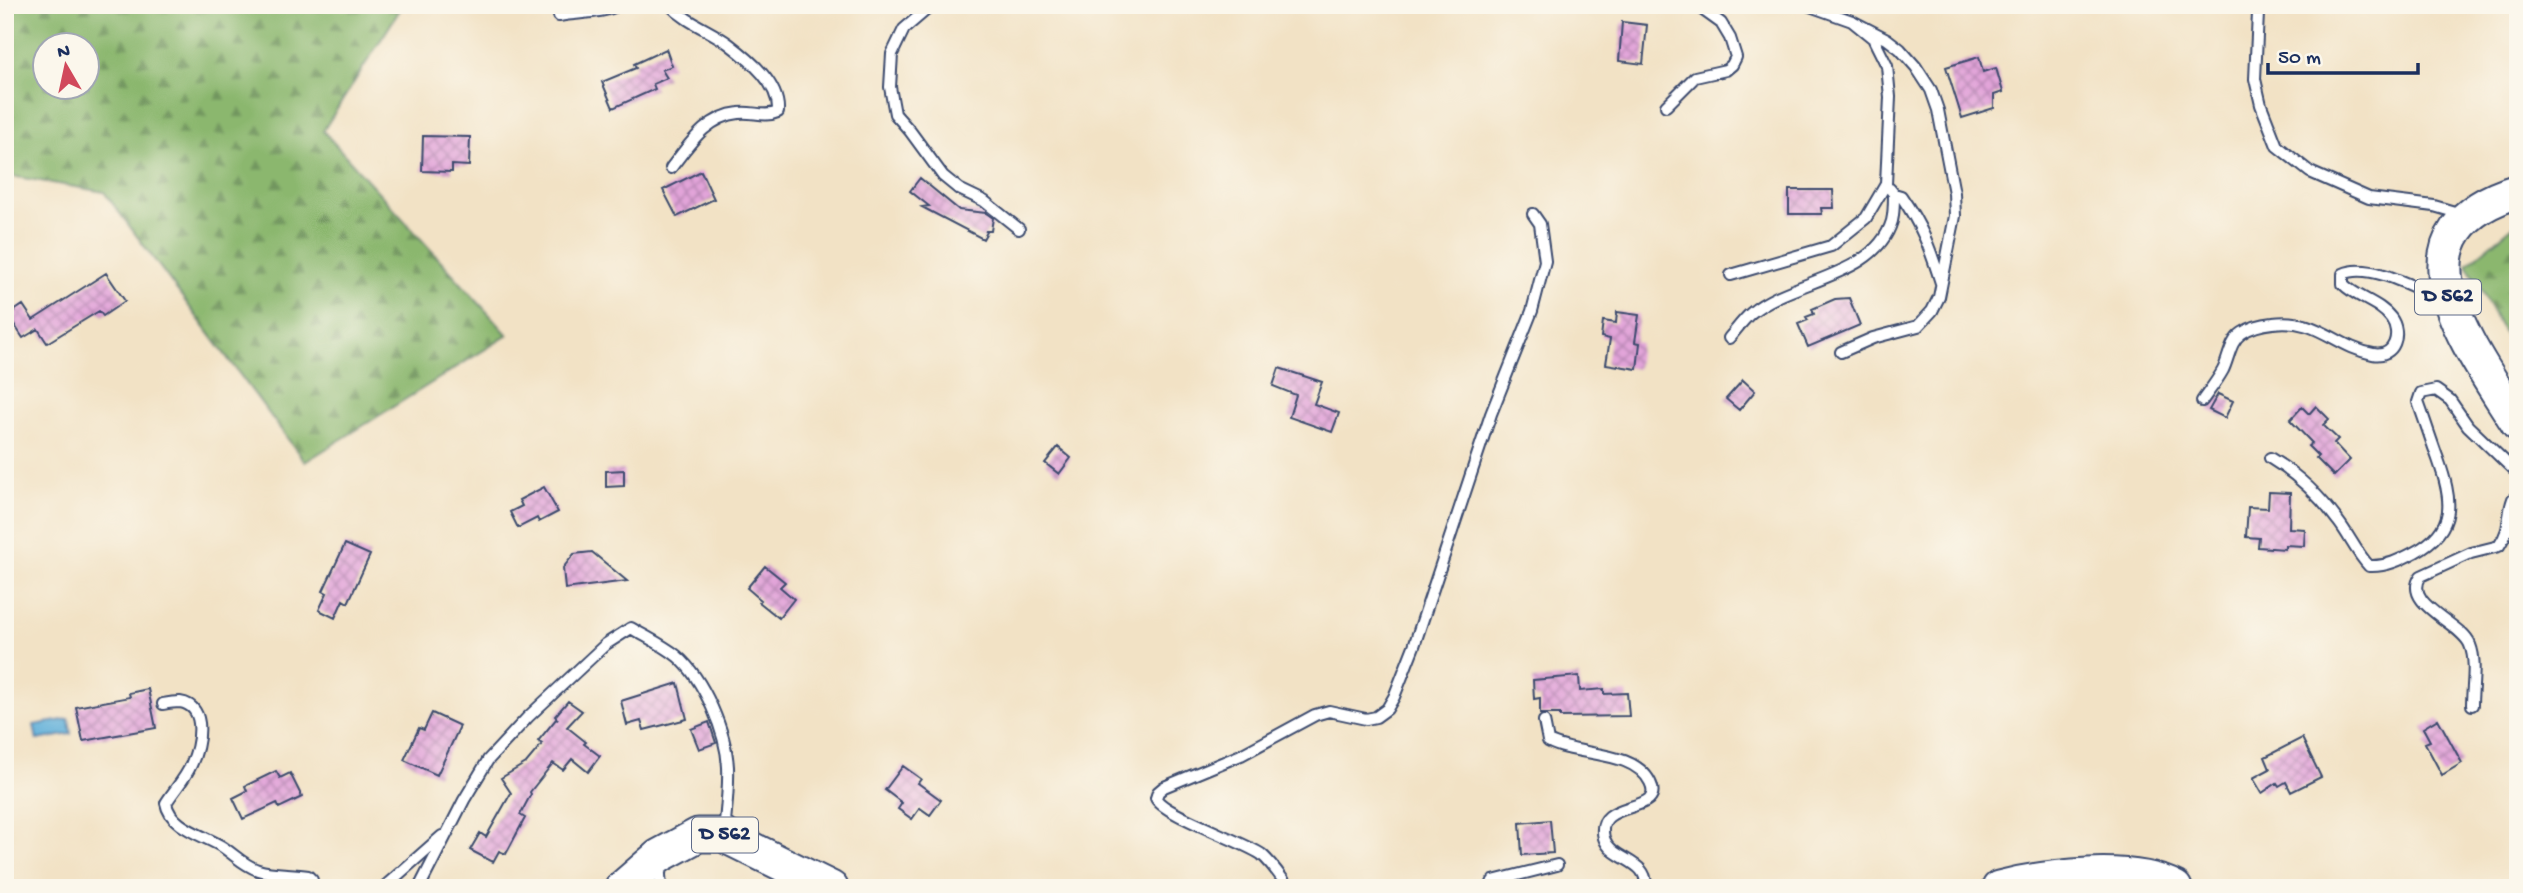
<svg xmlns="http://www.w3.org/2000/svg" width="2523" height="893" font-family="'Gochi Hand',sans-serif">
<style>
.forest{fill:url(#forest-firs);stroke:#537366;stroke-width:2;fill-rule:evenodd}
.water{fill:#5eafd9;stroke:#3c6f9c;stroke-width:2}
.building{fill:url(#building-cross-hatch)}
.lines{fill:none;stroke-linecap:round;stroke-linejoin:round}
.service-casing{stroke:#3b4a6d;stroke-width:14}
.primary-casing{stroke:#3b4a6d;stroke-width:37}
.service{stroke:#fff;stroke-width:10}
.primary{stroke:#fff;stroke-width:33}
.labels{text-anchor:middle;dominant-baseline:central;stroke-width:6;stroke-linejoin:round;paint-order:stroke}
.shield{fill:#fbf7ec;stroke:#5e6b89;stroke-width:2}
.shield-label{font-size:21px;font-weight:bold;fill:#1b2f5e}
</style>
<defs>
<pattern id="forest-firs" width="22" height="20" patternUnits="userSpaceOnUse" patternTransform="scale(1.75)"><rect width="22" height="20" fill="#8bb76e"/><path d="M5 1l3.5 6h-7zM16 11l3.5 6h-7z" fill="#71955e"/></pattern>
<pattern id="building-cross-hatch" width="8" height="8" patternUnits="userSpaceOnUse" patternTransform="scale(1.75)"><rect width="8" height="8" fill="#e2a4d9"/><path d="M0 0l8 8M0 8l8-8" fill="none" stroke="#b686b3"/></pattern>
</defs>
<rect width="100%" height="100%" fill="#fbf7ec"/>
<filter id="ink" filterUnits="userSpaceOnUse"><feTurbulence type="fractalNoise" baseFrequency=".0143" numOctaves="2"/><feDisplacementMap in="SourceGraphic" scale="14" xChannelSelector="R" yChannelSelector="G"/><feConvolveMatrix kernelMatrix="1 2 1 2 8 2 1 2 1" color-interpolation-filters="sRGB"/></filter>
<filter id="wash" filterUnits="userSpaceOnUse"><feTurbulence type="fractalNoise" baseFrequency=".00686" numOctaves="4" result="noise"/><feDisplacementMap in="SourceGraphic" scale="28" xChannelSelector="R" yChannelSelector="G"/><feGaussianBlur stdDeviation="1.57" result="paint"/><feColorMatrix in="noise" values="0 0 0 0 0 0 0 0 0 0 0 0 0 0 0 0 0 1.4 0 .05"/><feComposite in="paint" operator="in"/></filter>
<g filter="url(#wash)">
<rect width="100%" height="100%" fill="#f2e2c5"/>
<path class="forest" d="M5 5H403L323 131 508 335 305 462 104 192 5 175ZM46 46H88V88H46Z
M2518 222V359L2467 264Z"/>
<path class="water" d="M69 719 71 734 37 740 34 725Z"/>
<g id="blocks">
<path class="building" d="M1622 22 1647 25 1643 64 1619 61Z
M666 49 672 66 662 70 667 78 653 84 655 89 613 108 602 82 636 68 634 64Z
M1979 57 1983 72 1996 68 2003 92 1994 95V108L1962 118 1946 67Z
M423 136 470 137 469 166 452 165V172L422 171Z
M701 171 714 199 677 217 663 190Z
M920 178 959 210 986 213 993 218 991 231H985L987 232 983 239 922 207 929 206 910 191Z
M1789 190H1833L1834 208H1821L1822 214H1789Z
M106 273 125 301 103 316 99 311 47 343 38 329 23 338 8 315 23 305 33 320Z
M1849 298 1860 325 1808 347 1798 324 1808 320 1806 317 1814 314 1812 309 1835 299Z
M1617 312 1639 315 1635 342 1640 343 1637 369 1606 364 1610 339 1601 337 1603 321 1616 323Z
M1279 368 1322 382 1314 404 1339 413 1332 432 1289 417 1296 395 1273 386Z
M1743 380 1755 391 1739 410 1726 399Z
M2218 394 2233 401 2225 418 2209 410Z
M2316 406 2329 419 2323 425 2338 439 2334 443 2350 460 2334 476 2316 458 2318 456 2308 446 2312 443 2290 420 2302 407 2309 414Z
M1058 447 1071 458 1059 474 1045 463Z
M624 470V486L606 487V471Z
M544 487 558 512 539 522 537 518 518 528 510 512 522 506 519 500Z
M2269 492 2290 493 2289 528 2305 529 2304 546 2285 545V549L2258 547 2259 538 2246 537 2248 507 2268 508Z
M345 544 370 555 348 603 343 600 335 618 319 610 327 593 323 591Z
M592 552 627 581 565 589 563 568 574 554Z
M765 566 785 582 780 587 794 599 779 618 759 602 761 600 747 588Z
M1579 676 1580 691 1604 689V694L1627 693 1629 716 1560 717V714H1540V698L1534 699 1533 680Z
M678 683 687 719 644 730 641 721 627 725 621 701Z
M148 689 156 728 83 741 76 707 130 697 129 693Z
M568 701 582 711 567 727 586 742 584 744 600 756 588 772 572 759 563 770 553 763 530 792 531 794 520 815 525 818 506 854 499 851 493 862 470 850 480 833 486 837 511 793 501 778 526 763 542 744 538 741 556 719 558 720 555 716Z
M432 713 460 726 437 775 404 760 419 728 424 730Z
M2438 719 2462 763 2442 775 2425 743 2430 741 2423 728Z
M709 722 716 743 699 749 691 729Z
M2302 738 2321 777 2291 792 2286 782 2279 786 2277 783 2262 793 2253 778 2270 769 2265 757Z
M903 766 921 779 918 783 941 800 930 815 920 808 912 819 898 809 902 803 885 790Z
M276 771 280 778 290 773 302 797 279 808 277 803 243 819 233 798 247 791 245 786Z
M1550 820 1553 853 1522 855 1520 823Z"/>
</g>
</g>
<g filter="url(#ink)">
<use href="#blocks" fill-opacity="0" stroke="#3b4a6d" stroke-width="2"/>
<g class="lines">
<defs>
<path id="service" d="M670 5C687 23 710 30 729 44 750 60 780 84 778 112 764 118 753 111 739 113 707 116 689 145 671 168
M932 5 904 29 892 54 890 87 895 114 910 131 943 176 959 189 984 201 1019 229
M2255 5 2258 13 2255 79 2261 105 2277 146 2310 172 2369 198 2434 206 2465 215
M559 16C580 12 601 14 619 5
M1666 106 1695 77 1726 70 1732 65 1736 57 1730 38 1721 23 1696 5
M1890 189 1894 194 1901 196C1922 226 1930 248 1941 283
M1731 275 1831 246 1866 218 1886 184 1890 97 1887 66 1873 38 1852 21 1807 5
M1729 338C1736 330 1743 320 1751 313 1791 279 1875 278 1892 221 1894 213 1894 203 1894 194
M1841 352 1873 338 1918 326 1932 311 1939 297 1955 216 1954 193 1938 110 1931 90 1916 67 1900 49 1887 39 1852 21
M2202 401C2209 391 2217 381 2223 370 2229 358 2230 341 2242 333 2251 327 2263 324 2273 323 2317 317 2335 347 2373 354 2395 358 2402 333 2391 318 2379 302 2357 298 2343 284V274C2370 261 2419 290 2445 301
M2270 458C2297 474 2319 495 2338 521 2349 535 2356 552 2369 566 2386 567 2400 560 2415 552 2458 529 2452 499 2438 459 2431 440 2425 421 2418 402L2421 393 2436 390 2450 400 2468 426 2518 474
M163 704C168 703 175 702 180 702 209 706 199 748 191 765 185 779 174 790 166 803 170 827 203 835 221 846 234 854 243 865 258 870 273 875 292 873 308 876L312 880V888
M2472 705C2472 687 2477 662 2470 645 2462 623 2401 604 2421 576L2471 553 2499 546C2512 527 2506 518 2513 499L2518 496
M1544 721 1548 741C1577 757 1633 749 1650 782 1667 816 1593 797 1604 838 1611 861 1651 860 1645 888
M659 862 661 888
M383 888 442 836
M419 888 464 800 488 760 528 717 606 644 631 628C646 637 663 645 677 656 704 679 726 732 728 767 729 789 726 810 724 832
M1289 888C1280 876 1272 863 1261 854 1240 840 1162 814 1156 798L1158 792 1164 787 1241 755 1315 715 1329 711 1366 719 1376 717 1387 709 1394 697 1414 646 1491 414 1532 311 1545 261 1540 224 1533 214
M1490 888 1493 881 1557 865"/>
<path id="primary" d="M2518 191C2380 233 2471 348 2518 424
M622 888 659 856 698 835H723L831 888
M1999 888C2046 876 2131 865 2175 888"/>
</defs>
<use href="#service" class="service-casing"/>
<use href="#primary" class="primary-casing"/>
<use href="#service" class="service"/>
<use href="#primary" class="primary"/>
</g>
</g>
<g class="labels">
<g class="shield">
<rect x="2415" y="279.5" width="66" height="35" rx="5"/>
<rect x="692" y="817.5" width="66" height="35" rx="5"/>
</g>
<g class="shield-label">
<text x="2448" y="297">D 562</text>
<text x="725" y="835">D 562</text>
</g>
</g>
<rect width="2523" height="893" fill="none" stroke="#fbf7ec" stroke-width="28"/>
<g transform="translate(66 66) rotate(351)"><circle r="33" fill="#fbf7ec" stroke="#a1a7b3" stroke-width="2"/>
<path d="M0-5L12 26L0 18L-12 26Z" fill="#d1495b"/>
<text y="-10" font-size="19" font-weight="bold" text-anchor="middle" fill="#1b2f5e">N</text>
</g>
<path d="M2268 63v10h150v-10" fill="none" stroke="#1b2f5e" stroke-width="3.5"/>
<text x="2278" y="63" font-size="21" fill="#1b2f5e" stroke="#fbf7ec" stroke-width="5" paint-order="stroke">50 m</text>
</svg>
